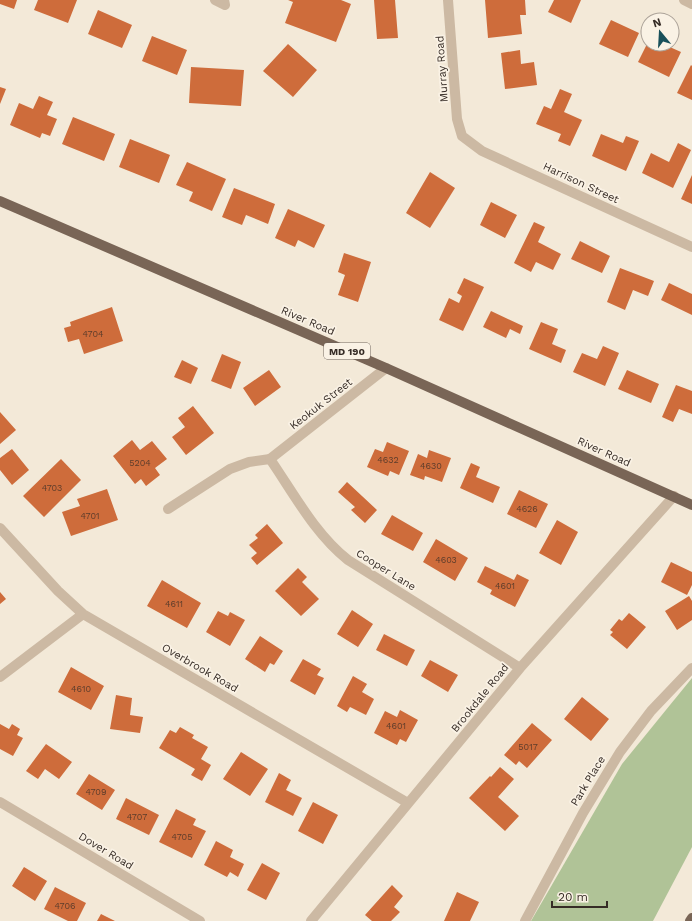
<svg xmlns="http://www.w3.org/2000/svg" width="692" height="921" font-family="'Work Sans',sans-serif">
<style>
.green{fill:#b0c397}
.building{fill:#ce6c3b}
.lines{fill:none;stroke-linecap:round;stroke-linejoin:round}
.service{stroke:#ccb9a3;stroke-width:10}
.minor{stroke:#ccb9a3;stroke-width:10}
.primary{stroke:#796556;stroke-width:10}
.labels{text-anchor:middle;dominant-baseline:central;stroke-width:3.5;stroke-linejoin:round;paint-order:stroke}
.number-label{font-size:9px;fill:#5c3c2b}
.shield{fill:#faf2e5;stroke:#71675f;stroke-width:1}
.shield-label{font-size:10px;font-weight:bold;fill:#362c26}
.street-label{font-size:11px;fill:#362c26;stroke:#faf2e5}
</style>
<rect width="100%" height="100%" fill="#f3e9d8"/>
<path class="green" d="M692 678V847L653 921H531L622 764Z"/>
<path class="building" d="M0 0H17L14 9 0 4Z
M38 0H77L68 23 34 10Z
M288 0H341L351 4 336 42 285 23 293 2Z
M374 0H395L398 38 377 39Z
M485 0H525L526 15H520L522 34 488 38Z
M554 0H581L571 23 548 12Z
M98 10 132 25 122 48 88 34Z
M611 20 639 33 628 57 599 44Z
M152 36 187 50 177 75 142 61Z
M288 44 317 70 293 97 263 71Z
M647 44H663L681 52 669 77 638 62Z
M520 50 521 64 534 62 537 85 505 89 501 53Z
M691 65 692 66V100L677 93Z
M191 67 244 70 241 106 189 103Z
M0 87 6 89 0 104Z
M560 89 572 94 564 112 582 120 570 146 558 141 561 134 536 124 544 106 551 109Z
M39 96 53 102 47 115 57 119 50 136 42 133 40 138 10 125 19 103 33 109Z
M73 117 115 134 104 161 62 144Z
M601 134 623 143 626 136 639 141 626 171 592 156Z
M130 139 170 155 159 183 119 167Z
M678 143 691 150 673 188 642 173 651 153 669 162Z
M187 162 226 179 212 211 189 201 193 192 176 185Z
M430 172 455 188 430 228 406 213Z
M692 175V204L681 199Z
M234 188 275 204 268 224 246 215 242 225 222 217Z
M491 202 517 215 505 238 480 225Z
M288 209 325 225 314 248 298 240 295 247 275 238Z
M534 222 545 227 538 242 561 254 553 270 536 262 531 272 514 263Z
M580 241 610 256 602 273 571 259Z
M344 253 371 262 358 302 338 295 345 275 338 272Z
M620 268 654 281 648 296 633 290 625 310 607 302Z
M464 278 484 287 463 331 439 320 449 298 459 303 462 296 457 293Z
M669 283 692 294V315L661 300Z
M112 307 123 341 84 354 79 339 68 342 64 328 71 326 70 322Z
M491 311 523 326 520 334 510 329 506 338 483 327Z
M541 322 558 329 552 344 566 350 561 363 529 349Z
M603 346 619 353 605 386 573 372 582 353 597 359Z
M222 354 241 362 231 389 211 381Z
M182 360 198 368 191 384 174 377Z
M269 370 281 387 255 406 243 388Z
M627 370 659 384 651 403 618 389Z
M676 385 692 391V414L679 409 673 422 662 417Z
M193 406 214 433 186 455 172 437 185 427 178 418Z
M0 412 16 430 0 444Z
M132 440 140 450 152 441 167 459 155 468 160 475 146 486 141 479 135 484 113 456Z
M387 442 409 451 399 475 390 471 388 476 367 467 375 449 383 452Z
M12 449 29 470 12 485 0 470V458Z
M429 450 451 458 442 482 425 476 424 480 410 475 418 454 427 458Z
M61 459 81 480 44 517 23 496Z
M471 463 480 467 476 477 500 487 493 503 460 488Z
M347 482 377 510 365 523 351 510 355 507 338 492Z
M107 489 118 520 71 536 62 512 80 506 77 499Z
M519 490 548 504 536 528 507 514Z
M392 515 423 533 413 551 381 534Z
M557 520 578 532 561 565 539 553Z
M267 524 283 543 257 565 251 558 257 553 249 545 258 538 255 535Z
M436 539 468 558 455 581 423 562Z
M671 562 692 572V585L687 595 661 582Z
M485 566 514 580 517 574 529 580 515 607 490 594 492 590 477 582Z
M298 568 307 577 302 582 319 599 301 616 275 591Z
M162 580 201 603 187 628 147 606Z
M0 592 6 599 0 604Z
M689 596 692 601V620L677 630 665 611Z
M352 610 373 624 358 647 337 634Z
M218 611 228 616 230 612 245 620 230 646 206 632Z
M629 613 646 627 627 649 610 635 613 632 610 630 619 619 622 621Z
M384 634 415 650 407 666 376 650Z
M260 636 283 651 274 665 270 663 265 672 245 659Z
M303 659 321 669 317 675 324 678 315 695 290 681Z
M430 660 458 675 448 692 421 676Z
M71 667 104 686 91 710 58 692Z
M353 676 367 684 362 692 374 699 366 715 350 707 347 712 337 706Z
M116 695 132 698 130 715 143 717 140 733 110 729Z
M582 697 609 719 591 741 564 719Z
M400 710 418 720 406 742 400 739 397 745 374 733 385 711 397 717Z
M532 723 552 740 527 768 519 761 516 765 504 755Z
M0 724 9 729 12 724 20 729 17 735 23 738 13 756 0 749Z
M180 727 194 735 192 738 208 747 201 759 211 765 202 781 191 775 195 769 159 748 170 730 176 733Z
M46 744 72 762 59 779 45 769 38 779 26 771Z
M241 752 268 769 250 796 223 779Z
M500 767 514 779 498 797 519 816 505 831 469 798 490 776 491 777Z
M279 773 291 780 286 790 302 798 293 816 265 802Z
M89 774 115 790 102 810 76 794Z
M126 798 159 815 149 835 116 819Z
M313 802 338 815 323 844 298 831Z
M176 809 196 819 193 825 206 831 192 858 159 842Z
M216 841 233 850 230 857 244 864 238 877 230 872 227 877 204 865Z
M262 863 280 873 266 900 247 890Z
M24 867 47 881 35 901 12 886Z
M392 885 403 896 394 907 400 912 391 921H372L365 915Z
M55 887 86 903 77 921H68L44 909Z
M457 892 479 902 470 921H444Z
M101 914 115 921H97Z"/>
<g class="lines">
<path class="service" d="M168 509 230 469 249 462 270 459"/>
<path class="minor" d="M215 0 225 5 224 0
M448 0 457 119 462 136 482 151 692 247
M684 0 692 4
M386 368 270 459C294 494 315 534 348 560L520 668
M0 528 58 591 83 614 408 803
M0 677 83 614
M0 802 200 921
M311 921 520 668 674 496
M525 921 583 813 620 752 651 711 692 668"/>
<path class="primary" d="M0 201 386 368 692 505
M690 921 692 918"/>
</g>
<g class="labels">
<g class="number-label">
<text x="93" y="334">4704</text>
<text x="388" y="460">4632</text>
<text x="140" y="463">5204</text>
<text x="431" y="466">4630</text>
<text x="52" y="488">4703</text>
<text x="527" y="509">4626</text>
<text x="90" y="516">4701</text>
<text x="446" y="560">4603</text>
<text x="505" y="586">4601</text>
<text x="174" y="604">4611</text>
<text x="81" y="689">4610</text>
<text x="396" y="726">4601</text>
<text x="528" y="747">5017</text>
<text x="96" y="792">4709</text>
<text x="137" y="817">4707</text>
<text x="182" y="837">4705</text>
<text x="65" y="906">4706</text>
</g>
<rect class="shield" x="324" y="343" width="46" height="16" rx="3"/>
<g class="shield-label">
<text x="347" y="351">MD 190</text>
</g>
<g class="street-label">
<text transform="translate(442 69) rotate(-94)">Murray Road</text>
<text transform="translate(581 183) rotate(25)">Harrison Street</text>
<text transform="translate(308 321) rotate(23)">River Road</text>
<text transform="translate(321 404) rotate(-38)">Keokuk Street</text>
<text transform="translate(604 452) rotate(24)">River Road</text>
<text transform="translate(386 570) rotate(32)">Cooper Lane</text>
<text transform="translate(200 668) rotate(30)">Overbrook Road</text>
<text transform="translate(480 698) rotate(-51)">Brookdale Road</text>
<text transform="translate(588 781) rotate(-59)">Park Place</text>
<text transform="translate(106 851) rotate(31)">Dover Road</text>
</g>
</g>
<g transform="translate(660 32) rotate(342)"><circle r="19" fill="#faf2e5" stroke="#aca399"/>
<path d="M0-3L7 15L0 10L-7 15Z" fill="#19505a"/>
<text y="-6" font-size="11" font-weight="bold" text-anchor="middle" fill="#362c26">N</text>
</g>
<path d="M552 901v6h55v-6" fill="none" stroke="#362c26" stroke-width="2"/>
<text x="558" y="901" font-size="12" fill="#362c26" stroke="#faf2e5" stroke-width="3" paint-order="stroke">20 m</text>
</svg>
